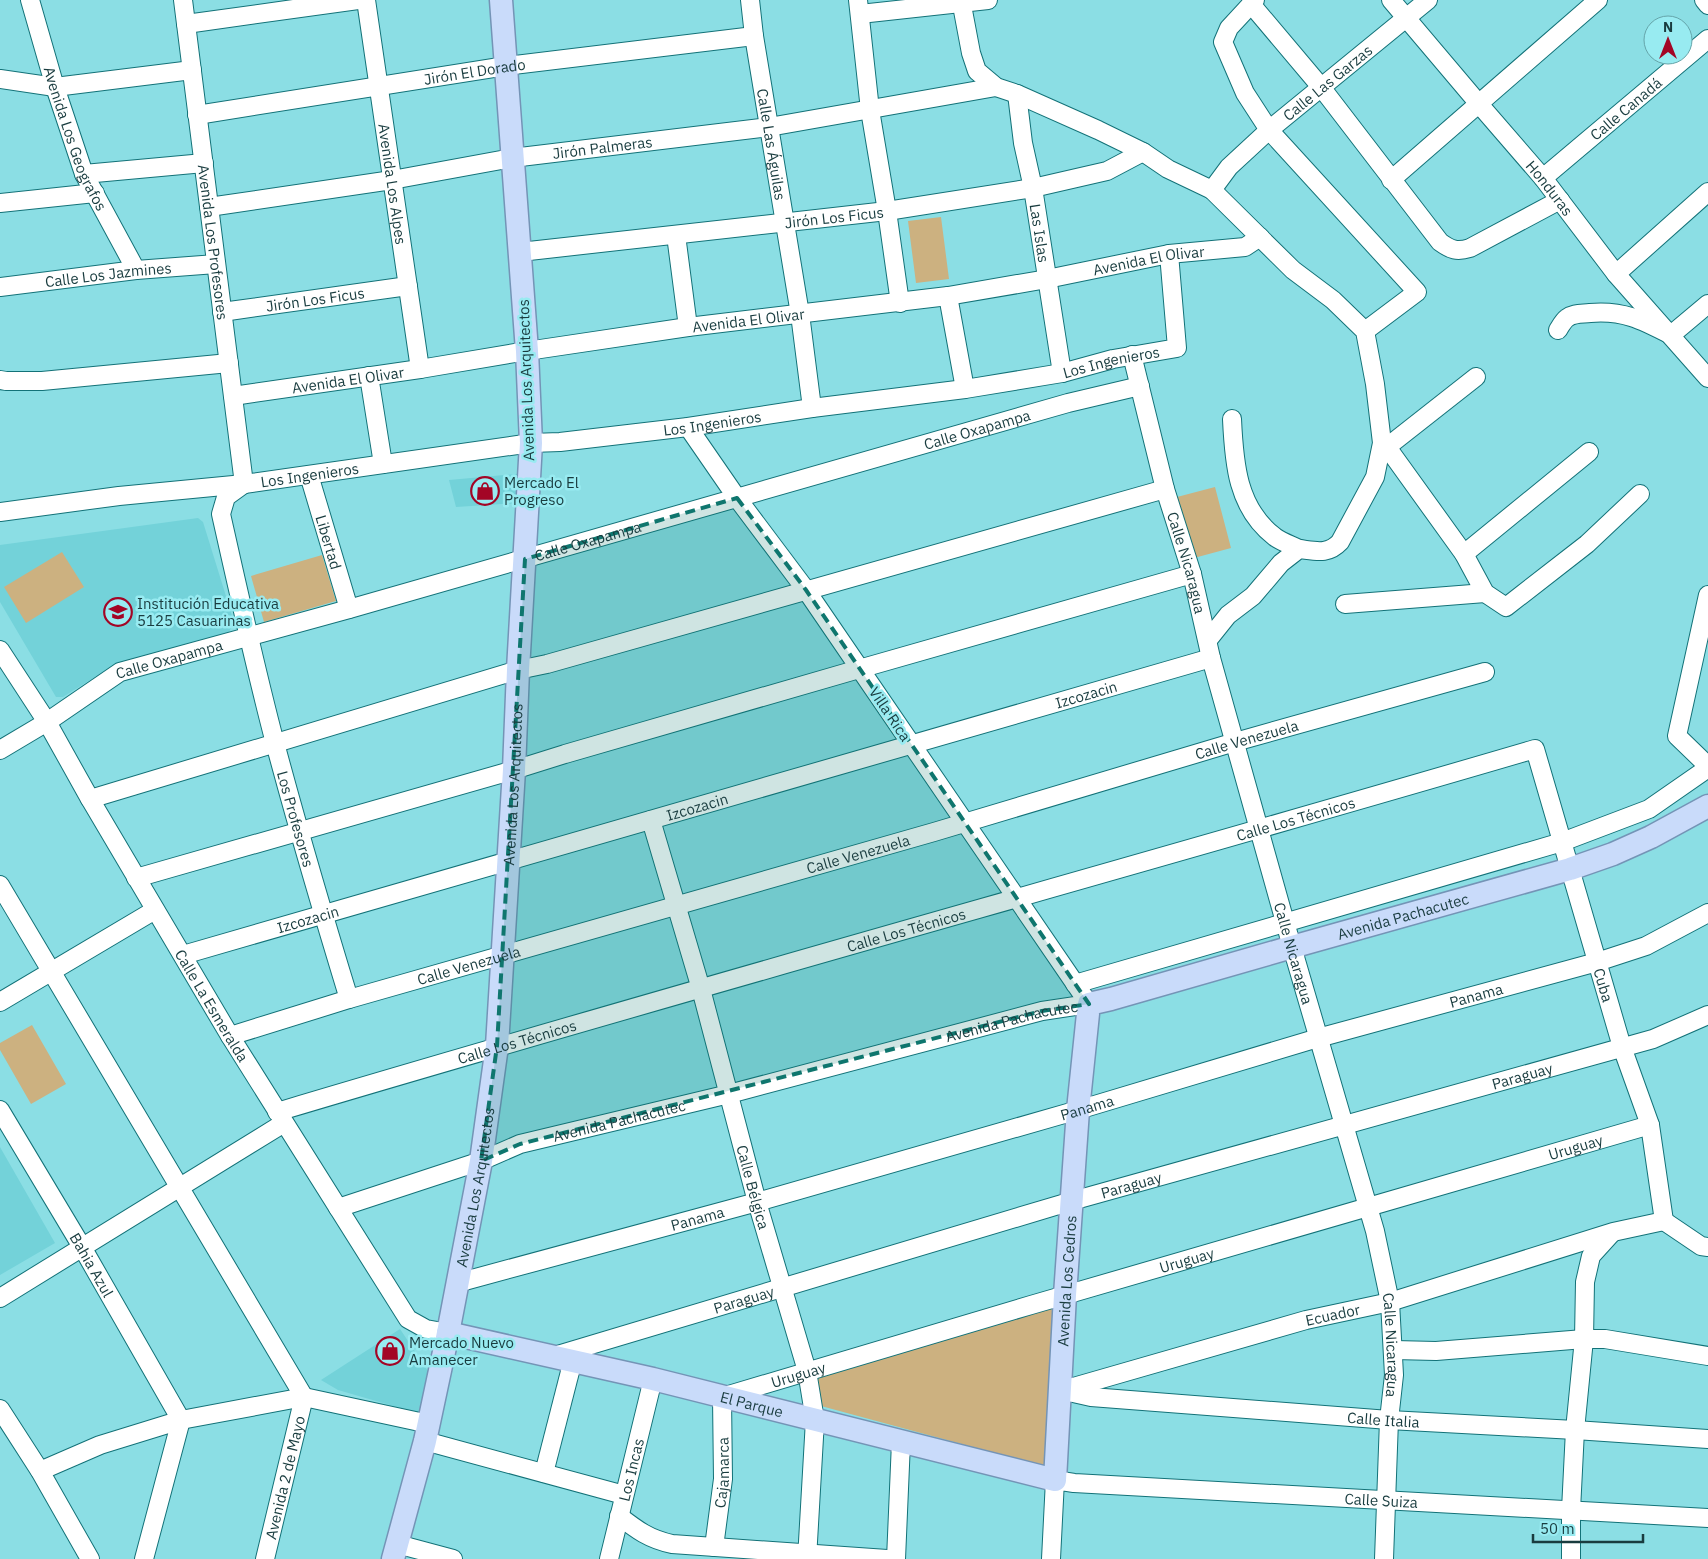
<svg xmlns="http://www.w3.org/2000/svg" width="1708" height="1559" font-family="'IBM Plex Sans',sans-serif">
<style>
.built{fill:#73d2d9}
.green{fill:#ccb180}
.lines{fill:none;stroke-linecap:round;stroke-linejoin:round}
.minor-casing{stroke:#137278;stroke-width:20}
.major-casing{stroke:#7494b6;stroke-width:25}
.minor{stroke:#fff;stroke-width:18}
.major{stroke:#c9dbfa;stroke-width:22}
.marked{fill:#0f766e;fill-opacity:0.2;stroke:#0f766e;stroke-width:4;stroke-dasharray:10 6;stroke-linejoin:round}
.labels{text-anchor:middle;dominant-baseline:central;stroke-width:5;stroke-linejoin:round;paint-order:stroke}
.street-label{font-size:15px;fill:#193c3f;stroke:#98ebf1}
.poi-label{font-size:15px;fill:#193c3f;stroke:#98ebf1;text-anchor:start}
</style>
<rect width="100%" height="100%" fill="#8bdee4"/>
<path class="built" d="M517 474 518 503 456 507 449 480Z
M198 518 203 522 234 622 228 634 117 663 63 697H56L0 602V545Z
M0 1147 55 1243 0 1275Z
M400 1329 430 1374 421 1414 338 1390 321 1380Z"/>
<path class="green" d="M941 217 949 279 916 283 908 221Z
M1215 487 1231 548 1194 558 1177 497Z
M62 552 84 587 26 623 4 587Z
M322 555 336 601 264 622 251 576Z
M32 1025 66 1084 31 1104 0 1050V1043Z
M1058 1303 1047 1467 821 1406 816 1373Z"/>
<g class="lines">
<defs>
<g id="minor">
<path id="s1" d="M30 0 55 87 84 174 136 270"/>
<path id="s2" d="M183 0 244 484"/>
<path id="s3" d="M366 0 420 369"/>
<path id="s4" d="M750 0 754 36 800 314 812 408"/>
<path d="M858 0 870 110 887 211 900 303"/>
<path id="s5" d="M961 0 971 53 977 71 996 87 1017 94 1098 130 1143 152 1168 169 1212 190 1229 167 1269 130 1428 0"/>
<path d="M1255 0 1229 28 1223 42 1245 93 1269 130 1417 292 1365 331"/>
<path id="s6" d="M1391 0 1479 104 1543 178 1616 274 1708 378"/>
<path d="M1704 0 1708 5"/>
<path d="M1251 4 1321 87 1440 242C1451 250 1457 252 1470 248L1560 200"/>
<path d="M860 14 988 0"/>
<path d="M186 24 358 0"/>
<path d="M0 79 55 87 192 70"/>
<path id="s7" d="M1017 94 1023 143 1033 188 1062 373"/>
<path id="s8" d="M197 115 506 66 754 36"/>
<path d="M84 174 204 163"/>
<path id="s9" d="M1543 178 1708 39"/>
<path d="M1391 180 1598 0"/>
<path d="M0 203 95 193"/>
<path id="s10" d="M209 207 392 180 512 158 769 127 996 87"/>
<path d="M676 235 688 327"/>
<path id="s11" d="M520 252 887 211 1033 188 1107 171 1143 152"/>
<path d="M1616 274 1708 192"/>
<path id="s12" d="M0 287 136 270 216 264"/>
<path d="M948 296 965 389"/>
<path id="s13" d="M222 312 408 286"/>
<path d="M1558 330C1560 327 1563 321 1567 318 1573 313 1582 314 1590 313 1623 310 1642 320 1671 335L1708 304"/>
<path id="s14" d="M1132 355 1165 489 1192 574 1211 658 1292 947 1375 1231 1390 1302 1394 1375 1389 1420 1384 1559"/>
<path d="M369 376 383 464"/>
<path d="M0 380 6 381H42L229 363"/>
<path id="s15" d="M233 396 420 369 527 351 688 327 948 296 1047 279 1169 254 1245 247 1260 237"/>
<path d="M1232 419C1234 463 1237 508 1275 537 1282 542 1291 545 1299 549"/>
<path d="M1382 443 1387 447 1464 554 1485 593 1506 607 1587 544 1640 494"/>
<path d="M1387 447 1476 377"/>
<path id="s16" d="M309 475 349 609"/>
<path id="s17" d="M244 484 226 497 221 514C238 590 255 667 275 743 298 829 323 914 349 999"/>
<path id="s18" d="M0 512 119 496 244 484 531 443 560 442 688 427 812 408 965 389 1062 373 1113 359 1177 348 1169 254"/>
<path d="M1464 554 1589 452"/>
<path d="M1708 595 1677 736 1708 766"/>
<path d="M1345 604 1485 593"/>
<path d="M1208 640 1228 615 1253 596 1281 563 1299 549C1316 551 1328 555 1340 542L1375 477 1382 443 1375 384 1365 331 1333 300 1293 270 1212 190"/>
<path id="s19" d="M0 650 47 722 90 799 230 1036 408 1319 426 1329 448 1333"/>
<path id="s20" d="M0 750 47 722 120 672 349 609 1068 403 1140 386"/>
<path d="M90 799 518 670 547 664 1165 489"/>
<path id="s21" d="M651 820 701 989 757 1202 807 1371 815 1420 807 1559"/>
<path d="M136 878 514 770 565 754 859 669 1192 574"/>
<path d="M0 885 304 1397"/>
<path id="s22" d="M183 955 1211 658"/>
<path d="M1075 984 1562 842 1649 809 1708 768"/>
<path d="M0 1002 155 910"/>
<path id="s23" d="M230 1036 349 999 934 832 1235 742 1485 672"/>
<path id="s24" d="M0 1110 82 1247 181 1420 144 1559"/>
<path id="s25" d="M277 1112C695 987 1116 872 1535 749L1622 1047 1650 1125 1664 1221"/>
<path id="s26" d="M338 1208 481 1161 520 1144 729 1094 1042 1011 1089 1004 806 590 737 498 688 427"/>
<path d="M1664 1221 1701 1246 1708 1247"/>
<path id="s27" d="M457 1283 757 1202 1078 1110 1318 1038 1597 962 1646 946 1708 913"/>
<path d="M0 1298 284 1123"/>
<path d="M1394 1350 1436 1351 1584 1339H1605L1708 1356"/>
<path id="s28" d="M554 1356 1072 1201 1653 1039 1708 1015"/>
<path id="s29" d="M1060 1390 1091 1397 1389 1420 1575 1430 1708 1439"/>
<path id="s30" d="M1063 1390 1306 1320 1390 1302 1613 1232 1664 1221"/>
<path d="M0 1409 40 1471 90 1559"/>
<path d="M425 1441 624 1495"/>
<path d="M40 1471 100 1445 181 1420 304 1397 429 1424"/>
<path d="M544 1473 573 1360"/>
<path d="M619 1516C637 1530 649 1539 672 1544L887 1559"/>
<path d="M397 1544 453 1559"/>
<path id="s31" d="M714 1547 723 1479 722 1397 1031 1305 1650 1125"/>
<path id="s32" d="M265 1559 304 1397"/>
<path id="s33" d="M609 1559 653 1379"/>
<path d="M896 1559 901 1442"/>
<path id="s34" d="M1051 1559 1055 1480 1074 1483 1708 1518"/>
<path d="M1571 1559V1510L1575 1430 1584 1339 1585 1282 1591 1256 1611 1234"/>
</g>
<g id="major">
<path id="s35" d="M448 1333 653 1379 1055 1480 1065 1295 1078 1110 1089 1004 1111 999 1292 947 1570 869 1613 854 1651 837 1708 806"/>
<path id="s36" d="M393 1559 425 1441 448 1333 481 1161 497 1046 514 770 518 670 531 443 527 351 501 0"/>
</g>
</defs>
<use href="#minor" class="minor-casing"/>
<use href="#major" class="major-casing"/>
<use href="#minor" class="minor"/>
<use href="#major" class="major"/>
</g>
<path class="marked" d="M737 498 806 590 1089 1004 1042 1011 520 1144 481 1161 497 1046 525 559Z"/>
<defs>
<symbol id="shop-ring" viewBox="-11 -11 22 22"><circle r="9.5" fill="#98ebf1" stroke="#a30525" stroke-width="1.5"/><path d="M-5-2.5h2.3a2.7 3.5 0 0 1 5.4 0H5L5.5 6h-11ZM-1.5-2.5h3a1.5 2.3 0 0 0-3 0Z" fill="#a30525"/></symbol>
<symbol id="school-ring" viewBox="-11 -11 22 22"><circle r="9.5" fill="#98ebf1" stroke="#a30525" stroke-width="1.5"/><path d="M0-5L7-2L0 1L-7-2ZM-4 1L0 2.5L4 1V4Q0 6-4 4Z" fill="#a30525"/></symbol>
</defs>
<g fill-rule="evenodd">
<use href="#shop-ring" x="469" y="475" width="32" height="32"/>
<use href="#school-ring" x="102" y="596" width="32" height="32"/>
<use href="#shop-ring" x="374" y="1335" width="32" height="32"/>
</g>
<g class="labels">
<g class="street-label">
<text stroke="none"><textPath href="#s8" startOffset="281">Jirón El Dorado</textPath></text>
<text stroke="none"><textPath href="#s5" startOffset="496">Calle Las Garzas</textPath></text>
<text stroke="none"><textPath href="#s9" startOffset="108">Calle Canadá</textPath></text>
<text stroke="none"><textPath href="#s1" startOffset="146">Avenida Los Geografos</textPath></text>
<text stroke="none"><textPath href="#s4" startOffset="146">Calle Las Águilas</textPath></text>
<text stroke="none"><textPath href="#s10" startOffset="398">Jirón Palmeras</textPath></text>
<text stroke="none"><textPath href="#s3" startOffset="186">Avenida Los Alpes</textPath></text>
<text stroke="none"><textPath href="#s6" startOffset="246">Honduras</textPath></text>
<text stroke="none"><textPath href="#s11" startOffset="316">Jirón Los Ficus</textPath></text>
<text stroke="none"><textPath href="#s7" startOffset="141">Las Islas</textPath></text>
<text stroke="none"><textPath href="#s2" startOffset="244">Avenida Los Profesores</textPath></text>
<text stroke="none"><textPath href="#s15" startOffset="926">Avenida El Olivar</textPath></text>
<text stroke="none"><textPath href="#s12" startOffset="109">Calle Los Jazmines</textPath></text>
<text stroke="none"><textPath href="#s13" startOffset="94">Jirón Los Ficus</textPath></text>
<text stroke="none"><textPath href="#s15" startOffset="521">Avenida El Olivar</textPath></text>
<text stroke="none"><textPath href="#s18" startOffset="1122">Los Ingenieros</textPath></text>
<text stroke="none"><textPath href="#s15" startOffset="116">Avenida El Olivar</textPath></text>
<text transform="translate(526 380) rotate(-92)">Avenida Los Arquitectos</text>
<text stroke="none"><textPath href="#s18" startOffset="718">Los Ingenieros</textPath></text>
<text stroke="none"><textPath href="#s20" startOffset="1034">Calle Oxapampa</textPath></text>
<text stroke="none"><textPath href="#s18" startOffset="312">Los Ingenieros</textPath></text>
<text stroke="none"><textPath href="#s20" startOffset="629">Calle Oxapampa</textPath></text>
<text stroke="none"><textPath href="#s16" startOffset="70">Libertad</textPath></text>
<text stroke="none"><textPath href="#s14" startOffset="215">Calle Nicaragua</textPath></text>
<text stroke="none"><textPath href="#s20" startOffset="194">Calle Oxapampa</textPath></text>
<text stroke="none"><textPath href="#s22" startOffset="940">Izcozacin</textPath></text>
<text transform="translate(890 714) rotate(56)">Villa Rica</text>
<text stroke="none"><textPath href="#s23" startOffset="1059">Calle Venezuela</textPath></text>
<text stroke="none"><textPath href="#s36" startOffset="786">Avenida Los Arquitectos</textPath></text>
<text stroke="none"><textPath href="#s22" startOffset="535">Izcozacin</textPath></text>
<text stroke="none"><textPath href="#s17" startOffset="354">Los Profesores</textPath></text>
<text stroke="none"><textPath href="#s25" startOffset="1060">Calle Los Técnicos</textPath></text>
<text stroke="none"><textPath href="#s23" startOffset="654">Calle Venezuela</textPath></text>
<text stroke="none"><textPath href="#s35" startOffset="1428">Avenida Pachacutec</textPath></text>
<text stroke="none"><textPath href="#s22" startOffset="130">Izcozacin</textPath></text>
<text stroke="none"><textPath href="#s25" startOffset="655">Calle Los Técnicos</textPath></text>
<text stroke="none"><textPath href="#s14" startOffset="620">Calle Nicaragua</textPath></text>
<text stroke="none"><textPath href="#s23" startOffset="249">Calle Venezuela</textPath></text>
<text stroke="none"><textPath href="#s25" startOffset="1555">Cuba</textPath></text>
<text stroke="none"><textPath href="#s27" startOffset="1059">Panama</textPath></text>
<text stroke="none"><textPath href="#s19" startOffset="414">Calle La Esmeralda</textPath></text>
<text stroke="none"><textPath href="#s26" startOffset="700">Avenida Pachacutec</textPath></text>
<text stroke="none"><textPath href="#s25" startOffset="250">Calle Los Técnicos</textPath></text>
<text stroke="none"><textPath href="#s28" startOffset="1008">Paraguay</textPath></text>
<text stroke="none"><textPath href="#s27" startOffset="654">Panama</textPath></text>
<text stroke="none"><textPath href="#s26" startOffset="295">Avenida Pachacutec</textPath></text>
<text stroke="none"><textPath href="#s31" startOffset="1040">Uruguay</textPath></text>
<text stroke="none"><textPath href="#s28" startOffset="602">Paraguay</textPath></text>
<text stroke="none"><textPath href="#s36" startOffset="381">Avenida Los Arquitectos</textPath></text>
<text stroke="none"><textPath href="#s21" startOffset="381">Calle Bélgica</textPath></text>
<text stroke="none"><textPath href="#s27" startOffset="249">Panama</textPath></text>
<text stroke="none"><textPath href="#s31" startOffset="635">Uruguay</textPath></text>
<text stroke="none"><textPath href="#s24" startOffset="180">Bahia Azul</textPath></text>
<text stroke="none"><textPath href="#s35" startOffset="824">Avenida Los Cedros</textPath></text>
<text stroke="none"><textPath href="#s28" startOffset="198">Paraguay</textPath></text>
<text stroke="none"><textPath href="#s30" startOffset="280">Ecuador</textPath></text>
<text stroke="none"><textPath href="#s14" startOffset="1025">Calle Nicaragua</textPath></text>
<text stroke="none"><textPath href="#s31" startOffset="230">Uruguay</textPath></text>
<text stroke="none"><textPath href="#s35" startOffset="312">El Parque</textPath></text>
<text stroke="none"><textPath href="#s29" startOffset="325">Calle Italia</textPath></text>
<text stroke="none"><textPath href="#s33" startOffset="92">Los Incas</textPath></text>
<text stroke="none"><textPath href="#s31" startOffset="75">Cajamarca</textPath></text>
<text stroke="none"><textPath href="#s32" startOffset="84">Avenida 2 de Mayo</textPath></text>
<text stroke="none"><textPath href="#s34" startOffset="406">Calle Suiza</textPath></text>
</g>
<g class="poi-label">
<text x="504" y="482">Mercado El<tspan x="504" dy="17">Progreso</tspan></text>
<text x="137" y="603">Institución Educativa<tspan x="137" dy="17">5125 Casuarinas</tspan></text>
<text x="409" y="1342">Mercado Nuevo<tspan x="409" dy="17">Amanecer</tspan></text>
</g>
</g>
<g transform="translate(1668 40)"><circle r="24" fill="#98ebf1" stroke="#65a5aa"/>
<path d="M0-4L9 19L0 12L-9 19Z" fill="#a30525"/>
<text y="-8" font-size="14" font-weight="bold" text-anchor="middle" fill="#193c3f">N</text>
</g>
<path d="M1533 1534v8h110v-8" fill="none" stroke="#193c3f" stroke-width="2.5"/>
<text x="1540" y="1534" font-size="15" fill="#193c3f" stroke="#98ebf1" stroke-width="4" paint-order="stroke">50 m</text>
</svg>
